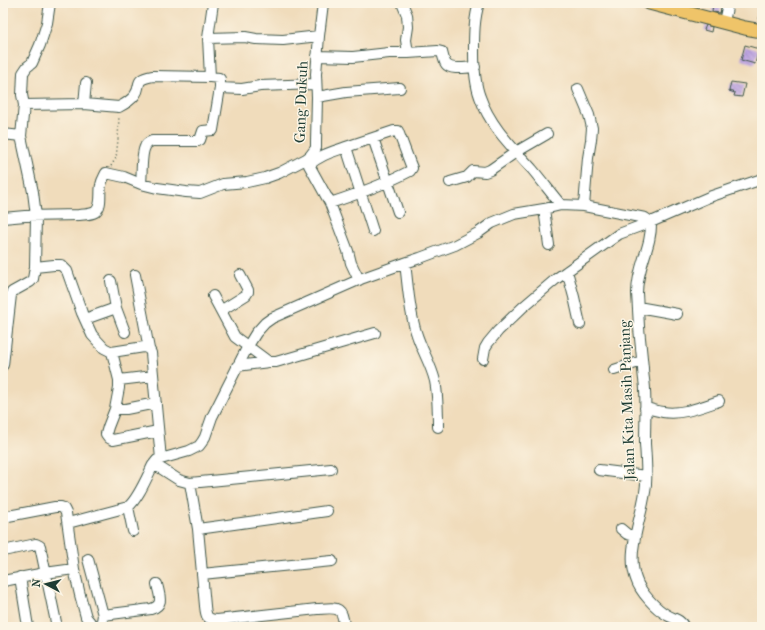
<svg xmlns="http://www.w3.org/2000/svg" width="765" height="630" font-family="'IM FELL French Canon',serif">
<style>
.building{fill:url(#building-back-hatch)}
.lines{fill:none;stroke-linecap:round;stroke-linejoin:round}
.minor-casing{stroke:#3e5548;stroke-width:12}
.major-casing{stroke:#3e5548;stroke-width:15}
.path{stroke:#3e5548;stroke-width:1.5;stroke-dasharray:1 3;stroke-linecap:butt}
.minor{stroke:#fff;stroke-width:10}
.major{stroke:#efc469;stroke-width:13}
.labels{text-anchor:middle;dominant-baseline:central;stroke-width:3;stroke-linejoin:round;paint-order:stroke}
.street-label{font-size:15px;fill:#1f3d34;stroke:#fcf5e5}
</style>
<defs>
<pattern id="building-back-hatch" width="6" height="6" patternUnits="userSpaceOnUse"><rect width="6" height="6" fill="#bda4e1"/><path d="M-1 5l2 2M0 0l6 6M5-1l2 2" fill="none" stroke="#9987b7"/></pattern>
</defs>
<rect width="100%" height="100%" fill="#fcf5e5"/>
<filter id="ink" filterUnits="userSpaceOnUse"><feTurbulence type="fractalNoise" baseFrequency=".025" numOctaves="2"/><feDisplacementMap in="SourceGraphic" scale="8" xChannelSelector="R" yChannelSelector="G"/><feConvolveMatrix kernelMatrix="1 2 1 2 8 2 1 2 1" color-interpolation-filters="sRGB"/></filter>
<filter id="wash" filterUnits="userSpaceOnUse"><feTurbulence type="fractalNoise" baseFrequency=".012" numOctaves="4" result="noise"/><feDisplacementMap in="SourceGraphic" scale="16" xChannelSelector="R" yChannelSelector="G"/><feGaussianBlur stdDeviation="0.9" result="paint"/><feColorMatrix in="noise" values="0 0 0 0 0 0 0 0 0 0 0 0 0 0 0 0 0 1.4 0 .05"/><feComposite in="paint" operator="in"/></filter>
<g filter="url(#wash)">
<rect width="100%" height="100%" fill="#f0dcbb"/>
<g id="blocks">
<path class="building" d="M713 3H722L720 13 712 12Z
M760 14 762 15V23H758Z
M706 25 712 27 711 32 704 30Z
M745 45 759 49 755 64 741 60Z
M731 82 745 84 742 97 734 96 735 93 729 91Z"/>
</g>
</g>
<g filter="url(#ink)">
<use href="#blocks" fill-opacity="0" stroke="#3e5548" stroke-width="1"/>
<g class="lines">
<defs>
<path id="minor" d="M402 3 407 15 408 27 406 40 408 53
M479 3C474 19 474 35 474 52 474 66 475 84 480 97 490 126 512 147 532 169 542 181 551 193 561 205L584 206 645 218 651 222 709 197 762 179
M724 22 728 3
M208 38 213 3
M317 56 353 57 389 53H408L438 51 442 52C443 56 444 61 446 64 451 71 468 67 475 67
M220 88 242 89 260 86 316 84
M578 89 589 115 592 128 591 140 588 158 584 206
M317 97 346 92 400 88
M84 104 86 83
M24 105 84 104 119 107C125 104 131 100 135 95 143 84 132 80 153 76L210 77 208 38 245 37 256 39 283 40 319 36
M3 134 21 136 24 105 22 95 23 73 27 67 32 63 40 45 47 23 50 3
M373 138 398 212
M346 147C332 152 320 155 309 165L330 203C358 194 383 185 410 171L412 168 410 163 398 131H394L346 147 373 231
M450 182 467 177 473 171 485 172 490 170 516 152 547 134
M141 184C142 175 141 154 145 147 146 143 149 142 152 141H198L200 140 203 131 213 130 220 88V79L219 78 210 77
M328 198 348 251 351 263 359 280
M544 209 549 245
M3 218 25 216 79 215C84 214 90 215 95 212 103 206 99 193 101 185 102 180 104 177 106 173L124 177 141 184 157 188 186 192 200 193 223 184 247 182 265 178 279 173 306 159 310 156 316 148V142L317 97 316 74 319 36 323 3
M405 263C408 286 409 310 416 332 421 349 431 364 435 381 438 396 438 412 438 427
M35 267 54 265H61L67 271 82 313 92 335 104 348 112 352 144 347 149 349 151 353 161 459
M567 271 574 297 580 324
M135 275 149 349
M213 296 235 337 269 362H276L375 333
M638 307 677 314
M116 308 125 332
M222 310 246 295 248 292V290L240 275
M85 319 116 308 111 281
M112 352 119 380V388L115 409 108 427 106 434 109 438 113 440 158 431
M483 359 485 348 488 343 498 331 523 307 556 279 619 234 651 222C652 247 637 266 637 293 638 318 640 343 643 368 643 376 645 383 645 390 646 408 645 426 645 444 646 457 647 471 646 484 644 514 625 550 636 579 640 592 656 609 667 615 674 619 680 619 684 627
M3 365 11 295 12 292 30 282 33 279 35 267 36 216 33 192 21 136
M237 366 269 362
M614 370 642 361
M119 380 153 376
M645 408C651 409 657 411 663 412 682 415 701 407 719 401
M115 409H126L156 403
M154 464 179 480 190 483 331 469
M599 470 646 476
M190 483 198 529 205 606C206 616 206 619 217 620L317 609C336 608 343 605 344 627
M128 507 133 531
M3 517 55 507H61L64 509 66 513 74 569 80 595 86 617 94 627
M68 523 128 507C138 499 147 477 153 465L157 460 189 451 199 446 202 442 205 437 212 417 248 346 256 333 265 323 272 318 363 278 405 263 420 258 455 245 478 233 492 223 514 214 544 209 561 205
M198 529 327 511
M621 529 627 534 635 536
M3 551 36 544 40 546 57 627
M88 559 103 615 102 621 100 627
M202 574 332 561
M20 577 28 627
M3 581 45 573 74 569
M103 615 151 609C165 605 159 595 157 584"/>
<path id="major" d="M649 3 745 28 762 31"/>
</defs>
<use href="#minor" class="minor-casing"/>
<use href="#major" class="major-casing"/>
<path class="path" d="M111 166 116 158 118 140 119 116"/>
<use href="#minor" class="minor"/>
<use href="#major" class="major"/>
</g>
</g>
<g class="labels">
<g class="street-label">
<text transform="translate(301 102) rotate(-88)">Gang Dukuh</text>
<text transform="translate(627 400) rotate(-92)">Jalan Kita Masih Panjang</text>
</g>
</g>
<rect width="765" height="630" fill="none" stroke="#fcf5e5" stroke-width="16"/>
<g transform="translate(46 584) rotate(277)" stroke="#fcf5e5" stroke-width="3" paint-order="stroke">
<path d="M0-3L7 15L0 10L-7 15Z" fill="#1f3d34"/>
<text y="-6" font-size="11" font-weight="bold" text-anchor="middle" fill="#1f3d34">N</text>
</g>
</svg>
